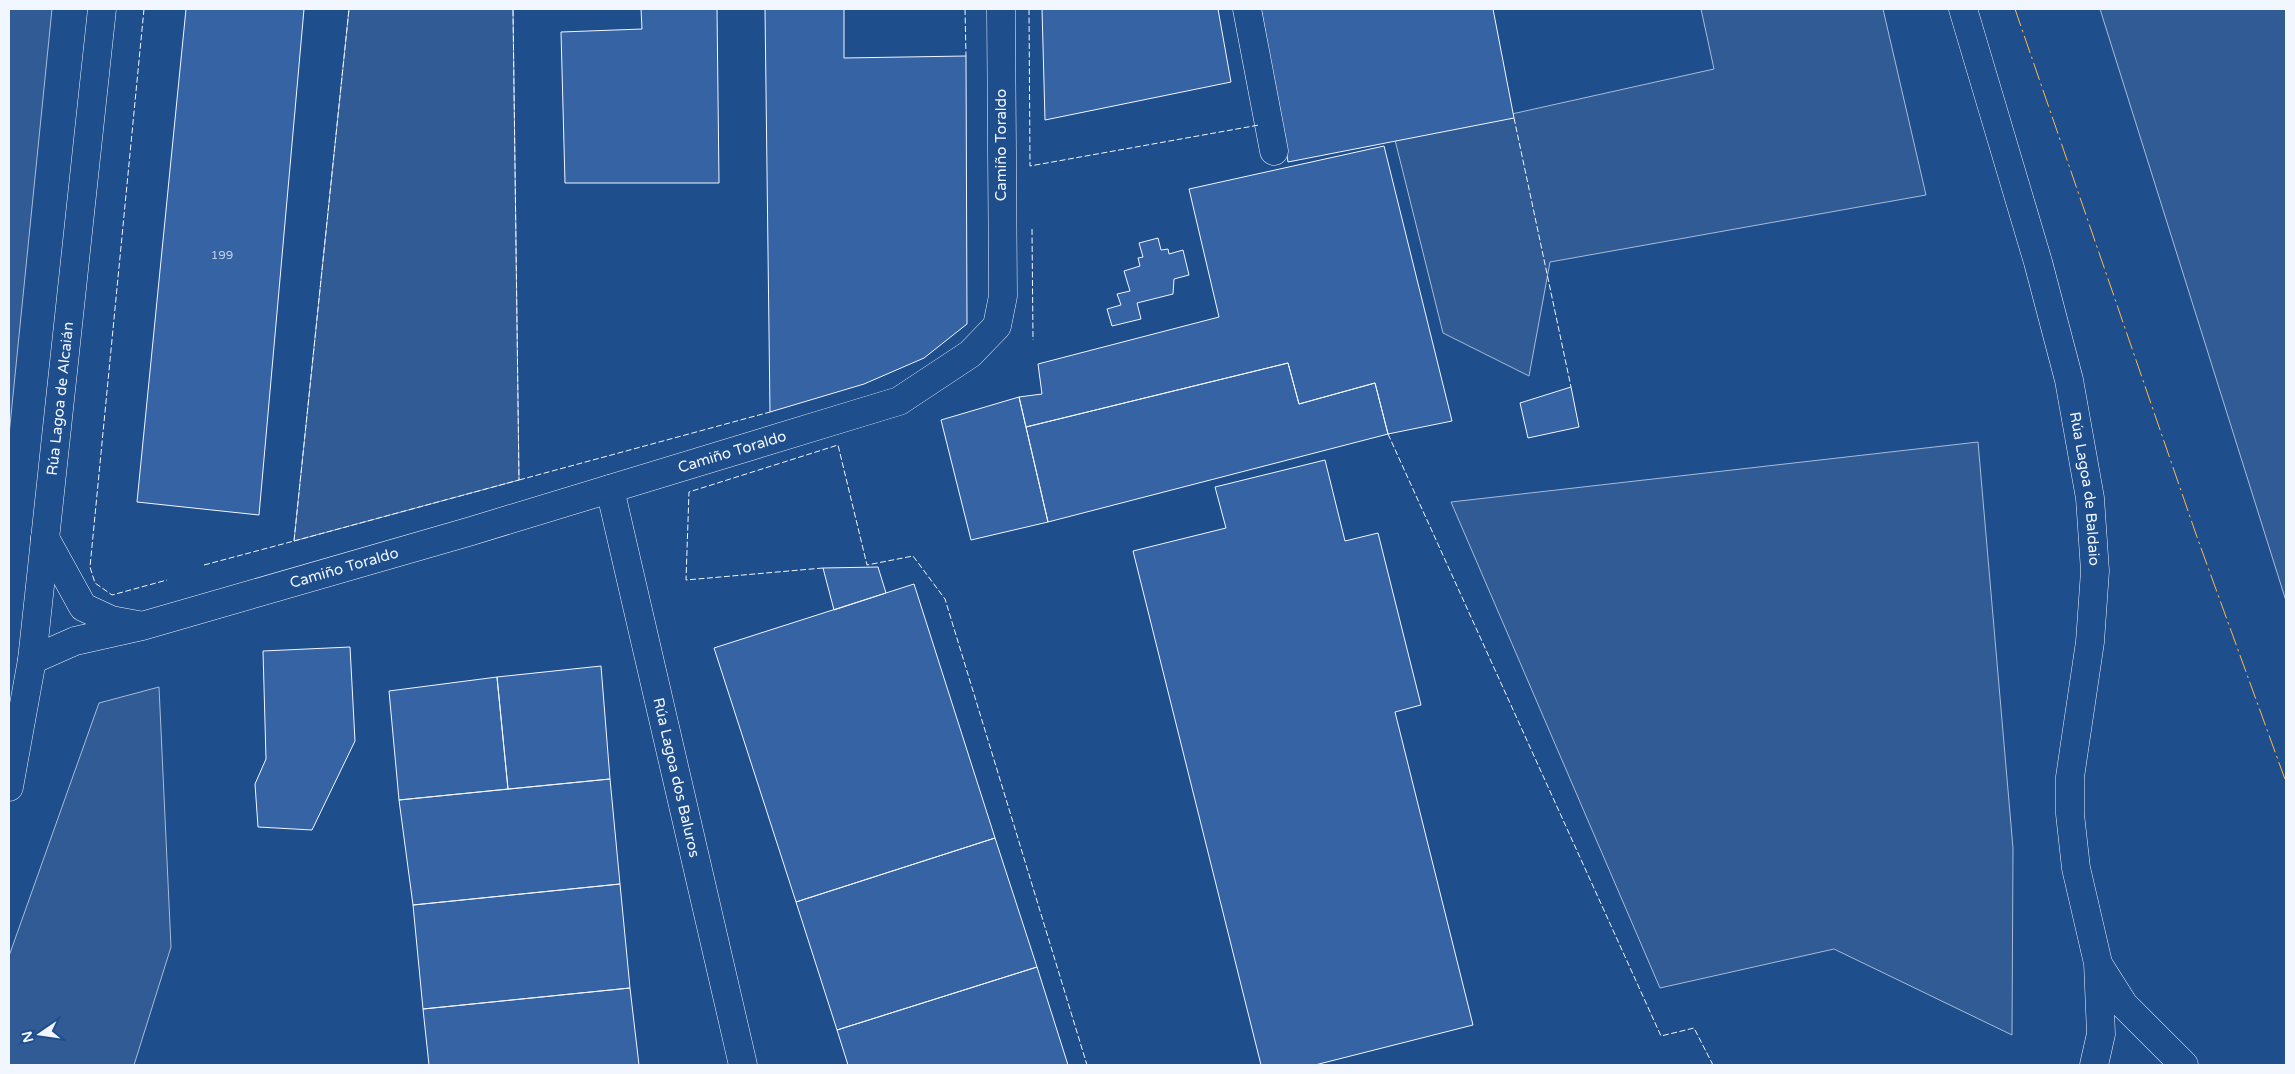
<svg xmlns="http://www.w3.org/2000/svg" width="2295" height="1074" font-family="'Varela Round',sans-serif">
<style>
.built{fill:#305b95;stroke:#a8bbd7}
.building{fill:#3563a3;stroke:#f2f6ff}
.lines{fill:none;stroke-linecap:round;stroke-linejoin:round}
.minor-casing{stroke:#f2f6ff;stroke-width:29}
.major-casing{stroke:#f2f6ff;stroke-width:29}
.minor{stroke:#1f4e8c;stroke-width:28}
.major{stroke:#1f4e8c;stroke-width:28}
.fence{stroke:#f2f6ff;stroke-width:1;stroke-dasharray:6 2.5;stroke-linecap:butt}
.power{stroke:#ffb74d;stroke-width:1;stroke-dasharray:18 4 2.5 4;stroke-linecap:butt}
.labels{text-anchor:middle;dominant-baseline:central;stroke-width:4;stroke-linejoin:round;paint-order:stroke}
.number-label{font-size:12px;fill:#c3d1e8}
.street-label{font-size:15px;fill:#f2f6ff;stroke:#1f4e8c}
</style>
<rect width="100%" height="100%" fill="#1f4e8c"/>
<path class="built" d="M9 9H52L9 435Z
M349 9H513L519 480 294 541Z
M1701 9H1883L1926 195 1550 262 1529 376 1443 333 1395 140 1714 69Z
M2100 9H2286V601Z
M1978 442 2013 848 2012 1035 1834 949 1660 988 1451 502Z
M159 687 171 947 134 1065H9V956L99 703Z"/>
<path class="building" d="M186 9H304L259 515 137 502Z
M641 9H717L719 183H565L561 32 642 29Z
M765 9H844V58L966 56 967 324 924 358 864 384 770 412Z
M1042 9H1218L1231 82 1045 120Z
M1261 9H1493L1514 118 1288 162Z
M1384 146 1452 421 1388 434 1375 383 1299 404 1288 363 1026 427 1019 397 1042 394 1038 364 1219 317 1189 189Z
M1158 238 1161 250 1168 249 1169 254 1183 250 1189 275 1174 279 1173 294 1137 303 1141 319 1112 326 1107 309 1121 305 1117 294 1130 291 1124 271 1140 266 1138 258 1143 257 1139 243Z
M1288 363 1299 404 1375 383 1388 434 1048 522 1026 427Z
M1571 387 1579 427 1528 438 1520 403Z
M1019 397 1048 522 971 540 941 420Z
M1325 460 1345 541 1378 533 1421 705 1395 712 1473 1025 1315 1065H1261L1133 551 1226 528 1215 487Z
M878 567 886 593 834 610 823 568Z
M914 584 995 838 796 902 714 648Z
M350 647 355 741 312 830 258 827 255 784 266 759 263 651Z
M601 666 610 779 508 789 497 677Z
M497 677 508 789 399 800 389 691Z
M610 779 620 884 413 905 399 800Z
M995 838 1037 967 837 1030 796 902Z
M620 884 630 988 423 1009 413 905Z
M1037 967 1068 1065H848L837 1030Z
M630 988 639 1065H429L423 1009Z"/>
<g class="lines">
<defs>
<g id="minor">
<path d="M1247 9 1274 151"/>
<path id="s1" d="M610 489 743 1065"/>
<path d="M45 538 83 607 111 620 138 625"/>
<path id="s2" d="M32 660 75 641 142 626 468 532 899 401 970 354 997 326 1003 296 1001 9"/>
<path id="s3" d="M9 787 32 660 102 9"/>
</g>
<g id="major">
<path id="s4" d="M1963 9 2038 262 2069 380 2090 498 2095 571 2090 642 2070 777V814L2076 868 2098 963 2101 1034 2094 1065"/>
<path d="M2100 967 2124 1005 2184 1065"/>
</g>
</defs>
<use href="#minor" class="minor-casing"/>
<use href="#major" class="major-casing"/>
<use href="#minor" class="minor"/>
<use href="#major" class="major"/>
<path class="fence" d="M144 9 90 567 95 583 112 595 167 580
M965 9 966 56
M1029 9 1030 166 1259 125
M1514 118 1571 387
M1032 229 1033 340
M1388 434 1661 1036 1694 1028 1713 1065
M519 480 770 412
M294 541 519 480 513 9
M204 565 294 541 349 9
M823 568 686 580 689 492 838 445 867 565 913 556 945 599 1087 1065"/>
<path class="power" d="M2015 9 2197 537 2286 782"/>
</g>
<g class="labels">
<g class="number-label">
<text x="222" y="255">199</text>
</g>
<g class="street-label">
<text transform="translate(1001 145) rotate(-90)">Camiño Toraldo</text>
<text stroke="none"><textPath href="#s3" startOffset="392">Rúa Lagoa de Alcaián</textPath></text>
<text stroke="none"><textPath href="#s2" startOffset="731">Camiño Toraldo</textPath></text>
<text stroke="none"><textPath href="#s4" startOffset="496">Rúa Lagoa de Baldaio</textPath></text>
<text stroke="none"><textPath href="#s2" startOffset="326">Camiño Toraldo</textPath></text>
<text stroke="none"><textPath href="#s1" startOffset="296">Rúa Lagoa dos Baluros</textPath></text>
</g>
</g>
<rect width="2295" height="1074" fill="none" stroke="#f2f6ff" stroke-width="20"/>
<g transform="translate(40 1034) rotate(257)" stroke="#1f4e8c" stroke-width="4" paint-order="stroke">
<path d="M0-4L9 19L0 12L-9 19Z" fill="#f2f6ff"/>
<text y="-8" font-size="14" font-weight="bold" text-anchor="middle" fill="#f2f6ff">N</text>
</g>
</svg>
